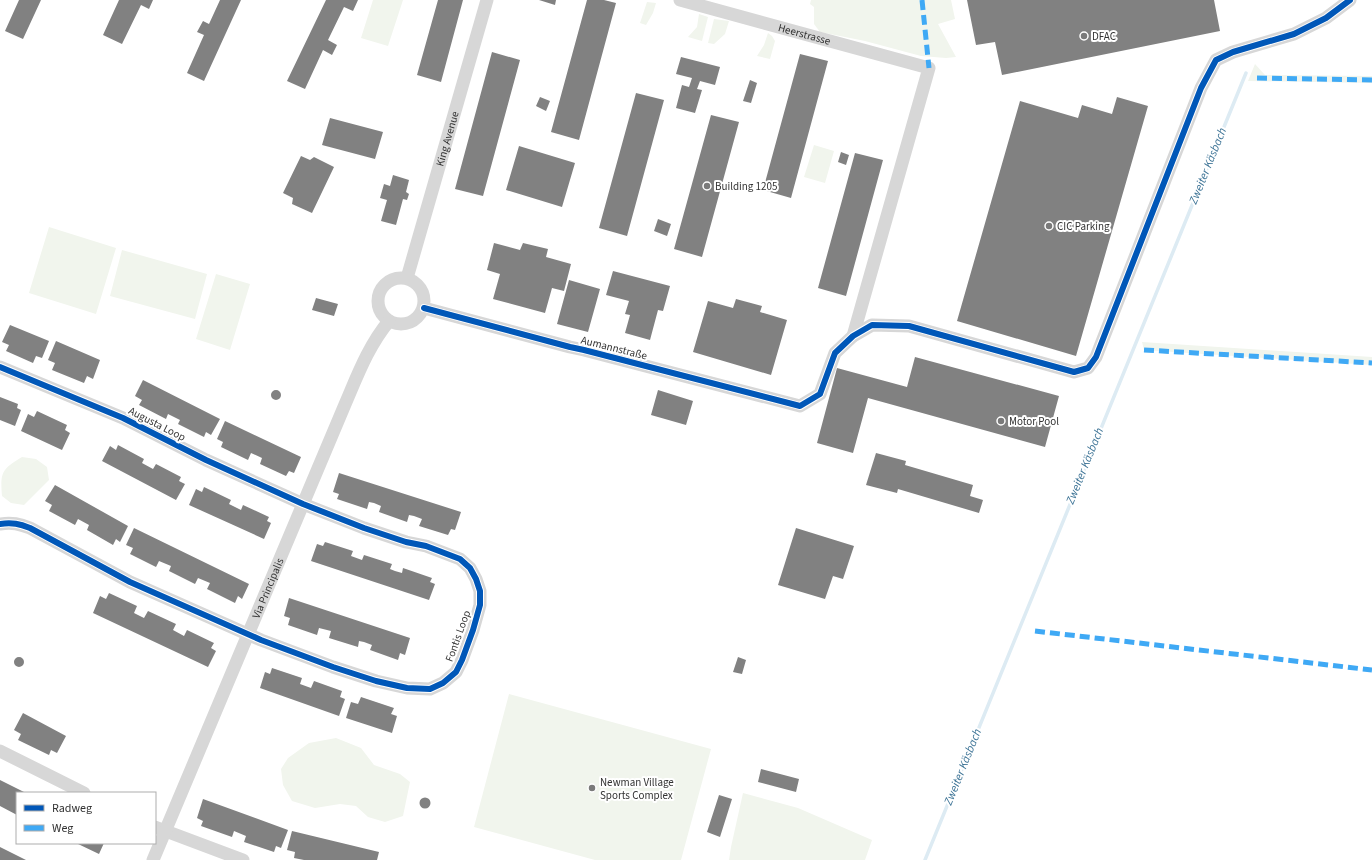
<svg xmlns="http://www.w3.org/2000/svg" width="1372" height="860" font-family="'Source Sans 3',sans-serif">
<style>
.green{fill:#f1f5ed}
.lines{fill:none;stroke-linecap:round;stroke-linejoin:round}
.stream{stroke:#ddebf3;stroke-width:3.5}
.building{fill:#818181}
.minor{stroke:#d7d7d7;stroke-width:13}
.quiet{stroke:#3fa9f5;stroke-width:5;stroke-dasharray:10 5;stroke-linecap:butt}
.cycleway-casing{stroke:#fff;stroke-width:8}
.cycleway{stroke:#0057b8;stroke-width:6}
.poi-dot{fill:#7a7a7a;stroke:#fff;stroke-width:1.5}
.labels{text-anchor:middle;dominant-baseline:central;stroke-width:4;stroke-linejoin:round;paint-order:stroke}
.street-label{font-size:11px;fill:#333;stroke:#fff}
.poi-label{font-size:11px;fill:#333;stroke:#fff;text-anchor:start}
.water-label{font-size:12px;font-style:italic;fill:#3f7597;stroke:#fff}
</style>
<rect width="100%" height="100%" fill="#fff"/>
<path class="green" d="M373 0H403L388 46 361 38Z
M811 0H951L955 19 938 24 956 57 946 58 921 56 865 41 820 32 814 24V7L810 4Z
M647 2 656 3 653 13 646 25 640 23Z
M699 14 708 17 702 41 688 37 697 27Z
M714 19 729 21 725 34 714 44 708 43Z
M768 33 772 36 775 41 770 59 757 56 764 45Z
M1255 64 1265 75 1372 76V83L1248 81Z
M814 145 834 151 825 183 804 177Z
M49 227 116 248 96 314 29 293Z
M122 250 207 274 195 319 110 296Z
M216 274 250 284 230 350 196 339Z
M1142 342 1372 357V365L1144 350Z
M22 457 36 459 47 467 49 480 24 505 11 503 2 496C0 472 2 469 22 457Z
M509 694 711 749 681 860H595L474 827Z
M336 738 361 748 374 765 400 774 410 782 403 816 385 822 368 817 356 806 340 804 315 808 292 801 283 785 281 769 288 758 309 743Z
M743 793 798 808 872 840 865 860H729L731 847Z"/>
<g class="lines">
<path class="stream" d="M925 860 1246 73"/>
</g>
<path class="building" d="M19 0H41L23 39 5 31Z
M119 0H153L149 9 141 5 122 44 103 35Z
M220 0H241L204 81 187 73 204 35 197 32 203 21 209 24Z
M326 0H358L353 11 344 7 328 40 337 45 332 55 323 50 305 89 287 81Z
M438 0H463L441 82 417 75Z
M539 0H556L555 5Z
M587 0H604L616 3 579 140 551 132Z
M967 0H1214L1220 31 1002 75 995 42 976 45Z
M492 52 520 60 483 196 455 189Z
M800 54 828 61 791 198 763 190Z
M681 57 720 67 715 85 700 81 697 89 702 90 695 113 676 108 682 85 689 87 692 78 676 74Z
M750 80 757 83 751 103 743 101Z
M636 93 664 100 627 236 599 228Z
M540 97 550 101 546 111 536 106Z
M1117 97 1148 106 1076 356 957 321 1020 101 1078 118 1082 105 1112 114Z
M711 115 739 122 702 257 674 249Z
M330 118 383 132 375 159 322 145Z
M519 146 575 163 562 207 506 190Z
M841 152 849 155 846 165 838 162Z
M855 153 883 160 846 296 818 288Z
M301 156 310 160 314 157 334 167 312 213 292 204 293 198 283 193Z
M393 175 409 180 406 192 409 194 407 200 403 199 396 225 381 221 387 200 380 198 384 184 390 186Z
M658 219 671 224 667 236 654 231Z
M494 243 520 250 523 243 548 249 546 257 571 264 564 291 552 288 545 313 493 299 500 274 487 270Z
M613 271 670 286 663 311 658 310 650 340 625 333 630 315 625 314 629 301 606 295Z
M569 280 600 289 588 332 557 324Z
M316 298 338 304 334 316 312 310Z
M736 299 762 306 760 312 787 320 771 375 693 352 708 301 733 308Z
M10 325 49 341 42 358 36 356 33 363 6 351 9 345 2 342Z
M56 341 100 360 93 379 87 376 84 383 52 370 55 363 48 360Z
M915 357 1059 396 1045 447 868 398 853 453 817 443 837 368 907 387Z
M143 380 220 419 211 435 206 432 204 437 178 424 180 420 168 414 166 419 139 405 142 400 135 396Z
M271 395a5 5 0 1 1 10 0a5 5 0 1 1-10 0Z
M658 390 693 401 686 425 651 415Z
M0 397 18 404 17 408 21 410 15 426 0 420Z
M37 411 67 425 65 430 70 433 62 450 21 431 28 414 34 417Z
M225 421 301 457 294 473 289 471 286 476 260 464 262 458 251 453 248 460 221 447 223 442 217 439Z
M118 445 144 459 142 463 153 469 156 464 181 477 179 481 185 484 176 500 102 461 110 446 116 450Z
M876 453 906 461 905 465 973 485 970 496 983 500 979 513 898 489 897 493 866 485Z
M339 473 461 512 455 530 451 529 448 535 419 526 422 519 414 516 409 515 407 522 379 512 381 506 374 503 369 502 367 509 337 499 339 494 333 492Z
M55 485 128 526 120 542 116 539 113 545 87 530 89 525 78 519 75 525 49 511 52 505 45 501Z
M204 487 231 500 229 504 241 510 243 505 269 517 267 521 271 523 264 539 189 505 196 489 202 492Z
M134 528 249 584 242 599 238 596 235 603 207 589 210 583 198 578 195 584 169 571 171 566 159 561 156 567 130 554 133 548 126 545Z
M796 528 854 546 843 579 833 576 825 599 778 585Z
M325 542 353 551 351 556 362 560 364 555 392 564 390 569 395 571 402 573 403 568 432 578 430 582 435 584 429 600 311 561 317 544 323 546Z
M109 593 137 606 134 613 144 618 148 611 176 624 173 630 184 636 187 630 214 643 211 648 216 651 208 667 93 613 100 596 106 599Z
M289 598 410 638 405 655 400 653 398 660 370 650 372 645 364 642 359 641 358 647 329 638 331 631 319 628 317 635 288 625 290 618 284 616Z
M14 662a5 5 0 1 1 10 0a5 5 0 1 1-10 0Z
M738 657 746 660 742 674 733 672Z
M272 668 302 678 300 684 311 688 314 681 342 691 340 697 345 699 339 716 260 688 265 672 270 674Z
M361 697 394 708 391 714 397 716 392 733 346 718 351 702 358 704Z
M23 713 66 736 57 753 51 750 49 755 18 740 21 734 14 730Z
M761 769 799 779 796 792 758 782Z
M0 780 26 793H17V815L0 806Z
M719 795 732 799 720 837 707 832Z
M419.5 803a5.5 5.5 0 1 1 11 0a5.5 5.5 0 1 1-11 0Z
M203 799 288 830 281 848 276 846 274 852 244 842 246 836 234 831 232 837 201 826 203 821 197 818Z
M292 831 379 852 377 860H304L294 858 295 852 287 850Z
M76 843H104L99 854Z
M0 847 26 860H0Z"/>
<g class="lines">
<g class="minor">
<path id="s1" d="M680 0 929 68 853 336"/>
<circle cx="401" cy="301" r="23"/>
<path id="s2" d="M407 278 487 0"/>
<path d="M424 308 570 347 584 350 800 406 820 394 835 353 853 336 872 325 909 326 1074 372 1088 368 1096 357 1201 88 1216 60 1233 52 1294 34 1326 18 1350 0"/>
<path d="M0 367 123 418 206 460 303 504 364 528 406 542 426 546 460 559 470 568 476 579 480 591V605L473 630 462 660 456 672 443 683 430 689 407 688 376 681 333 667 261 640 130 582 30 528C20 524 12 522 0 524"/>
<path d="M0 751 84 793"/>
<path d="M155 827 243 860"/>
<path id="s3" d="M153 860 346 402C358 374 369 345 389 321"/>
</g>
<path class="quiet" d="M922 0 929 68
M1257 78 1372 80
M1144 350 1372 363
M1035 631 1372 670"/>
<defs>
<path id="cycleway" d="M424 308 570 347 584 350 800 406 820 394 835 353 853 336 872 325 909 326 1074 372 1088 368 1096 357 1201 88 1216 60 1233 52 1294 34 1326 18 1350 0
M0 367 123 418 206 460 303 504 364 528 406 542 426 546 460 559 470 568 476 579 480 591V605L473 630 462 660 456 672 443 683 430 689 407 688 376 681 333 667 261 640 130 582 30 528C20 524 12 522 0 524"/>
</defs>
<use href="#cycleway" class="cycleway-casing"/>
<use href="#cycleway" class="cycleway"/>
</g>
<g class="poi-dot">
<circle cx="1084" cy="36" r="4"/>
<circle cx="707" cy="186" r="4"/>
<circle cx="1049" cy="226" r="4"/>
<circle cx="1001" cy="421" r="4"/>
<circle cx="592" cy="788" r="4"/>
</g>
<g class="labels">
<g class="street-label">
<text stroke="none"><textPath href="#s1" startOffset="129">Heerstrasse</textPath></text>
<text stroke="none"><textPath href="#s2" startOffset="145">King Avenue</textPath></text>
<text transform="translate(614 348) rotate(14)">Aumannstraße</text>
<text transform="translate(157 424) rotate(27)">Augusta Loop</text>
<text stroke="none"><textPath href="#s3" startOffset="295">Via Principalis</textPath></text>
<text transform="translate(458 636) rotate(-70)">Fontis Loop</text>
</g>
<g class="poi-label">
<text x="1092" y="36">DFAC</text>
<text x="715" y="186">Building 1205</text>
<text x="1057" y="226">CIC Parking</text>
<text x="1009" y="421">Motor Pool</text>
<text x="600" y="782">Newman Village<tspan x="600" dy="13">Sports Complex</tspan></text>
</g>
<g class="water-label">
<text transform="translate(1208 166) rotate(-68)">Zweiter Käsbach</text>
<text transform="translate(1085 466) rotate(-68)">Zweiter Käsbach</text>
<text transform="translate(963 767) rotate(-68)">Zweiter Käsbach</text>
</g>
</g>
<rect x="16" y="792" width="140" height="52" fill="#ffffff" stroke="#adadad"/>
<rect x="24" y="805" width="20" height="6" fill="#0057b8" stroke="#adadad"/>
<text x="52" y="812" font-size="12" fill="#333333">Radweg</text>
<rect x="24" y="825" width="20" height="6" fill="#3fa9f5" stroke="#adadad"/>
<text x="52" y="832" font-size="12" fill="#333333">Weg</text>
</svg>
